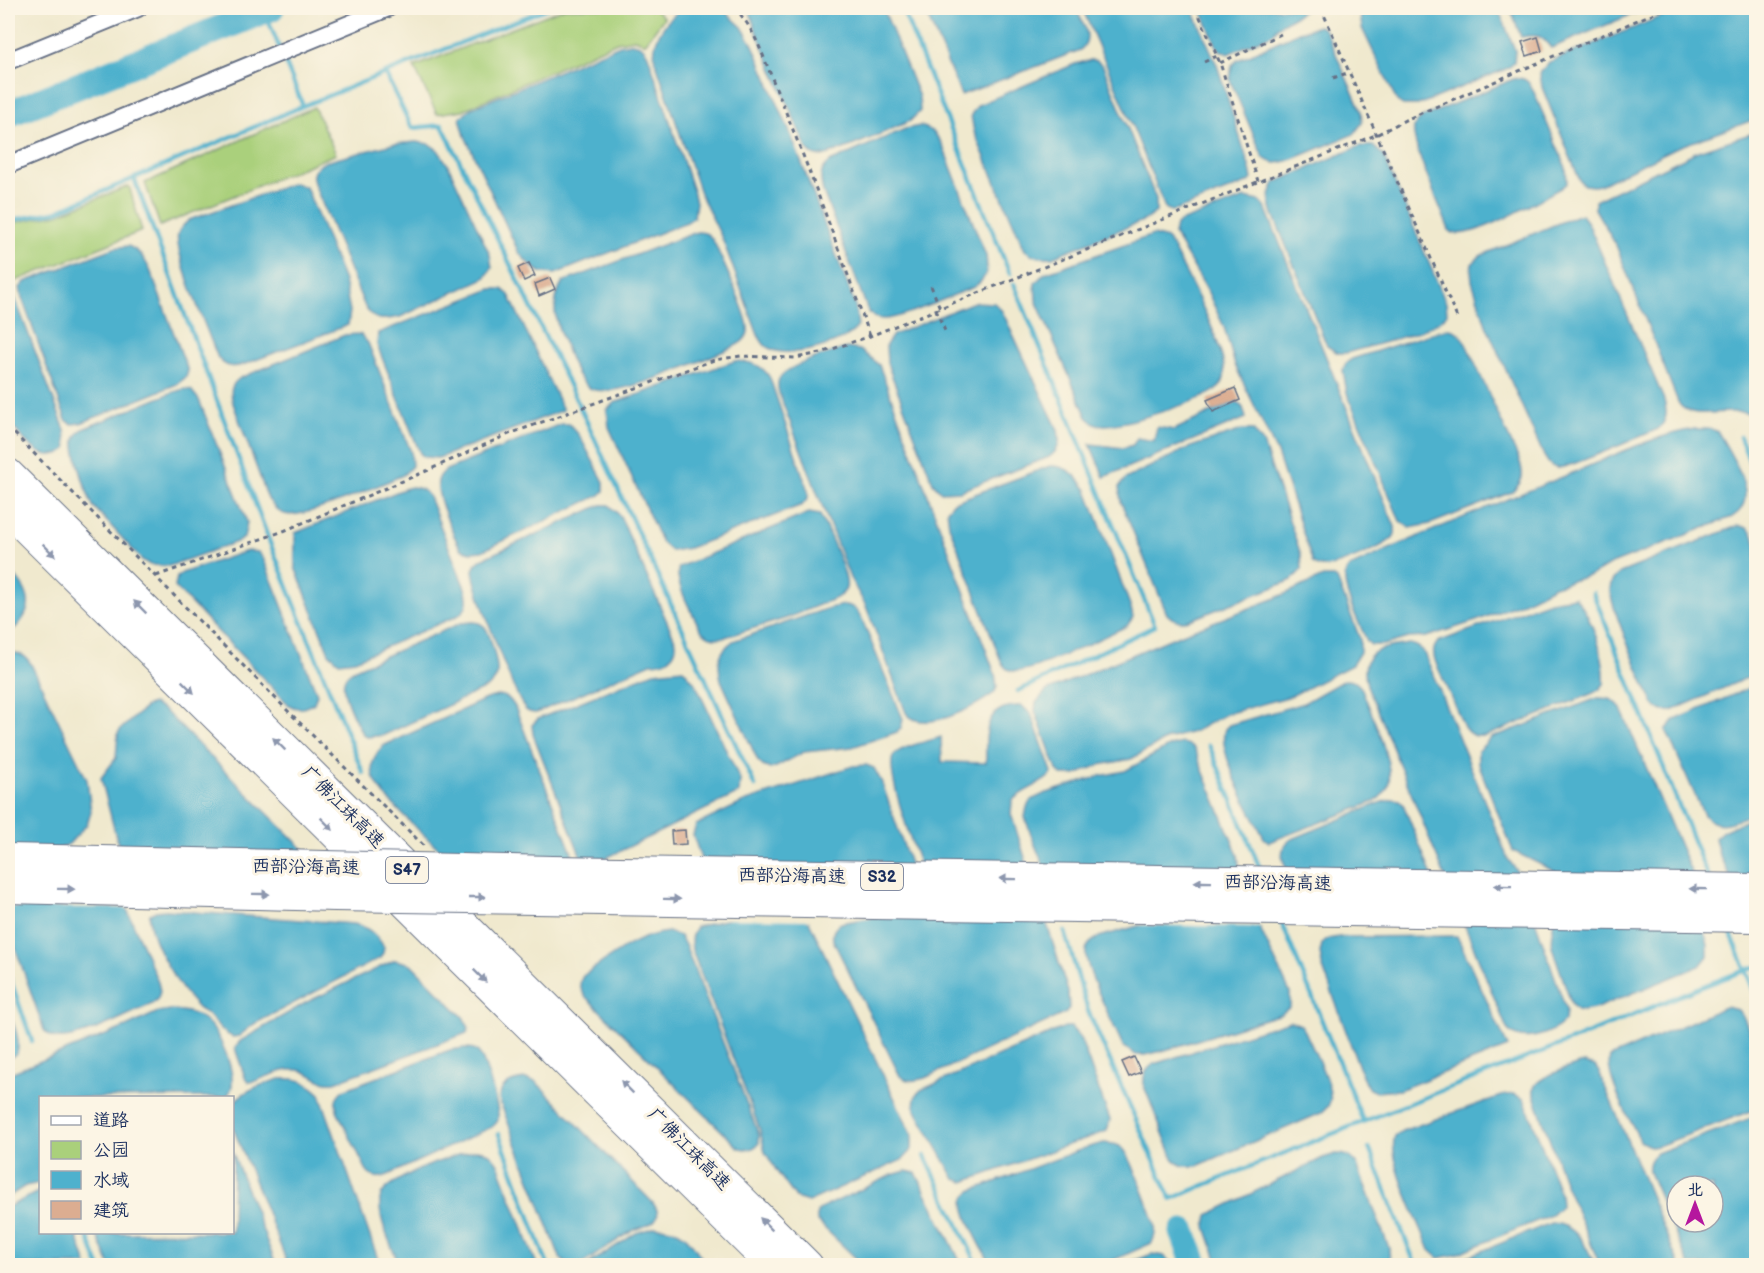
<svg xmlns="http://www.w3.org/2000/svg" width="1764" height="1273" font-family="'Balsamiq Sans','LXGW WenKai TC',sans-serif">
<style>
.green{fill:#aad07b;stroke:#62806c;stroke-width:1.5}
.water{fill:#4eb1cd;stroke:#347096;stroke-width:1.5;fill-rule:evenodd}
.pier{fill:#f0e9ce}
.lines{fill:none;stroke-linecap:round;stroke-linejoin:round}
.stream{stroke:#4eb1cd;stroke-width:4.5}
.river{stroke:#4eb1cd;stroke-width:27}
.building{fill:#dcad91}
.minor-casing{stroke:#667085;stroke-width:20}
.motorway-casing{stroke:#667085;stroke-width:34}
.path{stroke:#667085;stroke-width:3;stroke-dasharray:4.5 4.5;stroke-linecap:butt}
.minor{stroke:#fff;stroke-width:16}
.motorway{stroke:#fff;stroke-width:32}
.motorway-bridge-casing{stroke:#667085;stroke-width:34;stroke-linecap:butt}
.motorway-bridge{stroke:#fff;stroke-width:32}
.oneway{fill:#8d97ae}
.labels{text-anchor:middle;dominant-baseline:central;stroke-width:6;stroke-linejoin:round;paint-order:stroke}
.shield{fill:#fcf5e5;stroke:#5e6a86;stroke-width:1.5}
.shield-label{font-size:16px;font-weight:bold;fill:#1b2f5e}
.street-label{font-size:18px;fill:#1b2f5e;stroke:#fcf5e5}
</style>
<rect width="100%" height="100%" fill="#fcf5e5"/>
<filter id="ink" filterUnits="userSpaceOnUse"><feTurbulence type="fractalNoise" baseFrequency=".0167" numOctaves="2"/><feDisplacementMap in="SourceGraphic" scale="12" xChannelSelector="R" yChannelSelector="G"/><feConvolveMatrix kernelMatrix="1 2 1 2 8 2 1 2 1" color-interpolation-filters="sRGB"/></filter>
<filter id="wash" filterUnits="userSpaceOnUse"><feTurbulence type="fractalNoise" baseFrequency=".008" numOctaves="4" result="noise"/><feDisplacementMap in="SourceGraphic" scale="24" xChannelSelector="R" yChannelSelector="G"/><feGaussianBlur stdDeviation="1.35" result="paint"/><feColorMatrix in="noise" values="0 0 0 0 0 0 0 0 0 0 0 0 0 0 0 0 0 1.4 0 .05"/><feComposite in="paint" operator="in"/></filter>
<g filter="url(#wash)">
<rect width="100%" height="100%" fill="#f0e9ce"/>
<path class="green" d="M564 8H655L664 18 645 43 635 39 617 42 463 110 437 114 414 67Z
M314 107 336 154 160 226 145 183Z
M129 186 142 231 8 284V224L58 214Z"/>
<path class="water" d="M682 8H721L742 27 753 45 791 135 855 305 858 326C846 344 791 359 771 349 764 347 762 341 758 335L722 238 700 193 655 60C651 38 666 21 682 8Z
M749 8H883L919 97 920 111 910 121C893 128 832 157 818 156 813 156 810 153 807 149L755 28Z
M924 8H1075C1082 21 1095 38 1080 50L961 95Z
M1082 8H1192L1217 65 1250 169 1252 179 1249 182 1177 210 1171 211 1165 208 1126 110Z
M1200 8H1308L1277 27 1273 34 1228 54 1218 49Z
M1364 8H1498L1515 50 1514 63 1508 68 1418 105H1403L1397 101 1362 28 1360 13Z
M1510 8H1647L1551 48C1541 35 1539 34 1521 37Z
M1682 8H1756V119L1675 148 1600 185 1594 186 1584 185 1580 181 1542 87 1540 73 1549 62Z
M1319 26 1324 29 1329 38 1361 111 1362 123 1354 134 1293 159C1281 163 1272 166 1263 157L1230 80 1232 65 1238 60 1299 32Z
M631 43C641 44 644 47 648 55L693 191 696 202 694 217 687 222 555 274 542 273 531 266 519 253 465 136 460 118 470 109 620 45Z
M1091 60 1097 61 1103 66 1156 199V212L1145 220 1052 257C1041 258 1034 257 1025 250L974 132 971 115 978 105 1075 64Z
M1516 78C1526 78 1529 82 1533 90L1566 168 1567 183 1562 187C1541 199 1475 239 1453 233L1449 230C1443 212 1410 142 1414 128 1416 123 1419 120 1423 117Z
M920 126C932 129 936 134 942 144L986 256C988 271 987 278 974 287 954 294 902 319 884 319 876 319 872 317 868 311L823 191C820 178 819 171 830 162L905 129Z
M1756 132V417C1735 403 1689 425 1678 402L1616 245 1595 209V201L1698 151Z
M416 142 429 144 438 150 448 165 490 255 492 268 485 278 400 317C384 320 374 323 365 307L320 198C313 181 306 172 325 162L393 144Z
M1360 146H1373L1383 155 1446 303 1447 313C1438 331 1366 347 1346 353H1338L1327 346 1273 214C1269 202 1268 193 1276 182Z
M294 183 306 187 344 281 350 311 348 325 245 364C234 368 226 368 218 358 210 337 173 251 178 234 179 228 185 224 189 220Z
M1245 198 1259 201 1265 207 1395 527C1395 531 1396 533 1394 536 1388 546 1337 566 1326 567 1320 567 1317 567 1313 563L1277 453 1235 365 1224 327 1206 288 1174 234 1176 225 1180 222Z
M1578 215H1582L1588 223 1664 400C1667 412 1668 420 1658 429 1643 435 1568 469 1557 468 1550 467 1547 461 1544 456L1486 325 1472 281 1471 270 1472 264 1480 256Z
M697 232C707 232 710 235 715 244 721 259 751 319 748 332 746 341 738 344 731 348 705 358 610 404 588 387 576 377 569 357 564 343 555 321 550 303 563 282Z
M1153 235 1167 239 1172 246C1185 273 1229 350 1224 378 1223 382 1220 387 1217 389 1202 401 1122 426 1103 425 1096 425 1092 422 1087 417L1036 300 1035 283 1045 273Z
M128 246C140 251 144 258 150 270L188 371 186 377 177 384 81 423 72 424 66 420 22 298 20 288 25 282 114 248Z
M491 289H502L509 295 563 410 438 458 424 457 420 453 377 345 378 333Z
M8 291 13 293 65 430 67 449C42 468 23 438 8 421Z
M974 302 994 303 1002 311 1058 430C1060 442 1060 449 1049 457L960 491 941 492 933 483 887 363 886 345 893 335Z
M1446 329C1458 329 1461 335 1467 346L1520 462C1524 476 1523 482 1512 492L1430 524 1410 528 1400 521 1347 393 1343 370 1346 363 1352 359Z
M360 334 368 343 411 452 412 466 403 475C380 484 306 520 285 514 277 512 273 505 268 499L233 403C230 392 230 385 240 378L345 335Z
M847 348 860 350 879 365 995 674 997 687 994 693C976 707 923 735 906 713L866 606 850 578 779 393C778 389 777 384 779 379 785 365 833 352 847 348Z
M735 361C751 362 762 364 770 378L808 491V499L802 505 689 548 671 551 662 543 609 427 607 410 614 403Z
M184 389 191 390 199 400 247 522 244 538 239 541 169 566 150 565 142 560 93 506C87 494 73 452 75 440 76 435 79 432 83 429L171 393Z
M1236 401 1243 408 1246 418 1104 477 1090 444 1123 448 1133 445 1137 438 1154 441 1157 427 1174 430Z
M561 424H569L579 435 604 482V491L600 495 482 551 471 552 461 549C454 537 435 494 438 481 439 476 442 473 446 470Z
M1695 429H1711L1718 432C1728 450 1754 488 1742 507 1740 512 1736 514 1732 517L1609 565 1592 575 1554 586 1523 602 1476 621 1426 637 1408 638 1384 645H1371L1367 641C1361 626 1334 578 1350 567 1422 533 1496 504 1570 474 1609 458 1654 435 1695 429Z
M1242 430H1253L1263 443 1301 555 1302 569 1292 580 1200 616C1188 621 1178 625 1167 614L1121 502 1119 487 1125 479 1188 448Z
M1050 466C1068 465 1077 477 1087 490L1131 608 1133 617 1127 626C1106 635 1034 673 1015 671 1007 671 1004 667 1001 661L949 525 947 510 954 502Z
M412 487C421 488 425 490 429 497L466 591C468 601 468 608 459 615L355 660 339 662 329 653 295 567V533L404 489Z
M601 505H609L620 516 676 642C677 658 665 663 651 663L536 713C532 713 531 713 527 711 516 702 474 587 473 570L476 564 482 559Z
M809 513 820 515C826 527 850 577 846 588 845 593 840 595 836 598L787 618 725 637C715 639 708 638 701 630 694 616 673 582 679 567Z
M1737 526C1749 526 1752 532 1756 542V674L1671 711C1662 712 1658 710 1653 703 1644 682 1609 606 1610 588 1611 581 1614 578 1620 573Z
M247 551 258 552 263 558 317 694 314 703C305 708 299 711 289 705L175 587 177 577 182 573Z
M8 569C33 593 37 611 8 634Z
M1323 577H1334L1337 579 1360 639V652L1352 665 1291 696 1226 714 1193 732 1167 739 1131 759 1099 765 1076 775H1062L1057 770 1035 711 1036 703 1046 691 1177 636 1276 598Z
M1575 597C1592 617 1606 658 1604 684L1599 690 1591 694 1486 736C1476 737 1470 736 1464 727L1436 663C1433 654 1432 649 1438 642L1550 601Z
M844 605C856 606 858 612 863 622L903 719 901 728 897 732 852 747 804 752 776 767 770 769 763 766 758 761 721 680C717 662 718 652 733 641L829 608Z
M472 622C477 622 481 623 485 627 490 634 499 666 497 675 496 680 492 683 488 687L384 735 367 737 363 734C356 723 341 693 344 681 345 675 349 673 353 670L461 623Z
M1410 644C1421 646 1424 652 1428 662L1508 859 1519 874 1566 1009 1565 1021C1552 1034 1521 1046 1507 1029L1367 685C1358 650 1380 648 1410 644Z
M8 653C19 652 25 655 31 664L87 780 91 812 87 824 69 844 8 874Z
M683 669 695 683 740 780 739 793 606 858 586 860 581 857 533 734 532 725 538 719 654 672Z
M1344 680C1354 680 1357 682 1362 689 1370 711 1393 761 1389 782 1388 790 1382 795 1376 801L1269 842 1264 838C1253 816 1216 751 1225 729L1229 725 1304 703Z
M1756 685V811C1740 819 1719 833 1704 815L1666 730 1675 720Z
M497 696C507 695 510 699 515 707L573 856 480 885C456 863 381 802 373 775 370 763 375 754 383 746L486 699Z
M1598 698C1609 698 1615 699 1621 709L1692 874 1708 946V956L1700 966 1594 1009 1584 1011 1577 1010 1572 1005 1552 947 1556 872 1513 851 1478 763V751L1491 738Z
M152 704 164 710 315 861 121 856 101 778 116 758 118 733 121 729 147 706Z
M1022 706 1031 714 1052 772C1048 783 1022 789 1012 801L1011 814 1027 864 923 875C917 856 883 768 894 755 902 746 930 741 941 737L942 762 986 763C986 734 982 704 1022 706Z
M1182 743C1194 745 1196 750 1199 761L1238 855 1239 866 1236 872 1062 911 1031 835 1025 817 1027 807 1031 800 1044 794 1100 776 1125 771 1170 746Z
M866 765 874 768 882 783 917 884 713 894 693 835 696 825 744 802 853 766Z
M1394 799 1399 800 1403 804 1443 903 1289 875C1283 862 1277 850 1290 840L1382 802Z
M1756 816V911L1749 913 1719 855 1715 838 1723 831Z
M111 872 158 982 160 991 158 998 152 1004C130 1013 81 1040 59 1038 52 1038 48 1035 44 1030L12 938C9 925 6 916 13 905Z
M1036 889 1068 992 1069 1008 1066 1013 925 1078C916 1080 908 1083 900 1076L833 940C832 932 834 928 841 923Z
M1245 896 1290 993V1007L1281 1014 1162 1051 1145 1055H1136L1123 1046C1115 1027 1083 966 1086 950 1088 943 1093 941 1099 937Z
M781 906 806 915 912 1135V1149L902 1160 808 1202 796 1198 778 1173 765 1152 760 1130 692 950C691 941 690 935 696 927Z
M166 910 354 924C368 927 376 934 384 947L383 953 380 958 254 1024 239 1036 233 1037C221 1033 218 1023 209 1016 206 1012 201 1011 198 1008 181 991 146 937 150 914L156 911Z
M668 932 680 936 685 945 759 1135V1143C753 1150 748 1150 739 1148L585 996C580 988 578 984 583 976 609 958 636 935 668 932Z
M1457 936 1508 1047 1399 1090 1376 1092 1369 1089 1364 1081 1322 965 1320 953 1322 944 1328 939 1339 937Z
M395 960 411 964 463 1017 469 1028 467 1033 335 1082C321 1084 315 1076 303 1071 288 1066 269 1076 255 1081L249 1082 246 1080 235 1048 240 1041 307 1002Z
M1725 1007 1738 1010 1744 1018 1756 1047V1109L1658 1146 1651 1147 1640 1141C1632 1122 1604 1076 1610 1057Z
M171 1010C184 1011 195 1012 206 1021 219 1031 234 1068 232 1085 232 1090 229 1093 226 1097L40 1098V1183L25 1186 8 1197V1074L126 1027 158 1012Z
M8 1011C13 1024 21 1038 17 1053L8 1059Z
M1290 1021 1301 1025 1305 1031C1311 1046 1334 1087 1330 1102 1329 1107 1324 1110 1321 1113L1197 1166C1186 1167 1180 1167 1173 1158L1144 1086C1143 1075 1145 1070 1154 1064Z
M1065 1027H1071L1080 1038 1110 1120 1107 1131 964 1182 955 1179 915 1109C914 1100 914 1096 921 1090Z
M465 1048C470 1048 474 1048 478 1052 485 1059 500 1110 498 1120 497 1123 494 1125 492 1127L388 1175C380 1178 375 1179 368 1173L338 1113C335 1102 334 1098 343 1090L450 1050Z
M1585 1063 1595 1066 1599 1072 1679 1265H1600L1565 1184 1534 1095C1534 1091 1533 1089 1535 1086 1540 1076 1574 1065 1585 1063Z
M280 1079C299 1078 306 1081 320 1094L380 1265H287L283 1252 232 1125 233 1103C244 1090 263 1084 280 1079Z
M526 1079 536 1082 543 1089 653 1203C657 1209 660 1215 655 1220 650 1226 640 1227 634 1230 616 1240 599 1253 582 1264 572 1266 567 1265 560 1257L499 1099C500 1084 513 1080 526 1079Z
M1513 1094 1524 1099 1560 1194 1561 1206 1551 1215 1454 1255 1439 1258 1430 1250C1421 1226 1386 1158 1395 1136L1402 1131 1501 1096Z
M1756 1116V1265H1689L1649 1172C1648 1163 1650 1159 1657 1153ZM1677 1186H1713V1222H1677Z
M1104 1143C1113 1144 1120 1144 1125 1151 1132 1160 1152 1213 1155 1225 1156 1231 1155 1237 1152 1243L1102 1265H991C985 1252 959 1211 965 1198 966 1195 969 1193 971 1191L1085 1148Z
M476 1150C487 1151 492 1154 498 1164L537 1265H399C392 1246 378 1221 380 1199 382 1179 457 1154 476 1150Z
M233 1153 276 1265H110L96 1233 232 1232Z
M1336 1154C1346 1154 1351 1156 1357 1165L1389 1248 1390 1265H1219L1206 1227 1208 1215 1323 1158Z
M906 1171 916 1173 962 1265H863L817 1221V1212L820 1209 892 1175Z
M40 1191V1232L76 1233 87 1265H8V1207Z
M1551 1223C1576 1224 1586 1244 1595 1265H1447Z
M655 1227C686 1227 691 1242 706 1265H587L636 1233Z
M1152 1254 1164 1256 1173 1265H1123Z"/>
<path class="pier" d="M114 870 130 908 8 907 11 902Z
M1245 893 1247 894 1263 927 1130 925Z
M780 904 809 913 812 920 716 919Z"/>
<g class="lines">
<path class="stream" d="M259 8 261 12
M902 8 1010 274
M264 10 303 106
M385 73 412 128 442 125 579 405 755 786
M134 178 270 543 363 773
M8 221 55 212 303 106 548 8
M1014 284 1155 626 1018 691
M1740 437 1756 477
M1593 593 1708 877
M1209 745 1261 871
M1281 921 1363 1121
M1728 926 1756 996
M1065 932 1088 1011 1171 1199C1305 1144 1440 1091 1575 1039 1636 1015 1694 987 1756 967
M8 973 32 1041
M499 1134 548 1266
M1369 1148 1416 1266
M925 1156 978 1266
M86 1232 99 1266"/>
<path class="river" d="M8 114 271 8
M1183 1232 1196 1266"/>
</g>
<g id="blocks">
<path class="building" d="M1538 37 1542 51 1527 56 1522 42Z
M529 263 535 276 524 281 518 268Z
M550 278 555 289 539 296 535 284Z
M1235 388 1240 400 1213 412 1207 400Z
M685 830 686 844 672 845 671 831Z
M1134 1057 1141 1072 1129 1077 1122 1062Z"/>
</g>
</g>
<g filter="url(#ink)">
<use href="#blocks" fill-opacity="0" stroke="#667085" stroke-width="1.5"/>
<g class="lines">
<defs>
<path id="minor" d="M8 61 138 8
M8 165 388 8"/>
<path id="motorway" d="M8 475 807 1266
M8 509 774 1266"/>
</defs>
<use href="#minor" class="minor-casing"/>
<use href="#motorway" class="motorway-casing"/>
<path class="path" d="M734 8C754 25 766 64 776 88 810 170 840 253 870 336
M1196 8 1220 63 1258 181
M1321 8 1458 320
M1204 62 1217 56
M1220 63 1281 34
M1333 78 1350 72
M931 286 940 308
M936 310 945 331
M8 427 290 713 425 847
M156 576 281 532 422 473 509 434 714 360 741 356 795 358 821 353 870 336 1378 134 1405 120 1666 8"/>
<use href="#minor" class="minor"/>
<use href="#motorway" class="motorway"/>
<defs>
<path id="motorway-bridge" d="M8 860 552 872 1756 890
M8 887 335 895 1756 916"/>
</defs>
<use href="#motorway-bridge" class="motorway-bridge-casing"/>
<use href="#motorway-bridge" class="motorway-bridge"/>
</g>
<defs><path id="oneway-solid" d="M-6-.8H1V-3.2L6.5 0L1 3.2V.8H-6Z" transform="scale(1.5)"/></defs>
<g class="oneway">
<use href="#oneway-solid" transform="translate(49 550) rotate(45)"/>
<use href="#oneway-solid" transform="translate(140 607) rotate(-135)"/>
<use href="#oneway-solid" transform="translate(188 687) rotate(45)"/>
<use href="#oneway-solid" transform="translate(279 744) rotate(-135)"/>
<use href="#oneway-solid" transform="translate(327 824) rotate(45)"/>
<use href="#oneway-solid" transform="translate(1008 879) rotate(-179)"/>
<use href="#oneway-solid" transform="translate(1203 882) rotate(-179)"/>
<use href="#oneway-solid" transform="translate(1503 886) rotate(-179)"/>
<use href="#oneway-solid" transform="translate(66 889) rotate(1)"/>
<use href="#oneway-solid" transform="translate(1698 889) rotate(-179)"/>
<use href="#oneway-solid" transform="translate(261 894) rotate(1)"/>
<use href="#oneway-solid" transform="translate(477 897)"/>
<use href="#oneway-solid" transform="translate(672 899) rotate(1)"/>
<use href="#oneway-solid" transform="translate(480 976) rotate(45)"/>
<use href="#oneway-solid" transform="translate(627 1087) rotate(-135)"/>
<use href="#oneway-solid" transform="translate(766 1224) rotate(-135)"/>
</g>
</g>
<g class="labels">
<g class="shield">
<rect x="386" y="857" width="42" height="26" rx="4.5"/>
<rect x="861" y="864" width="42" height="26" rx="4.5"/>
</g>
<g class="shield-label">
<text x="407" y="870">S47</text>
<text x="882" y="877">S32</text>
</g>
<g class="street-label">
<text transform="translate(343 807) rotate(45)">广佛江珠高速</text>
<text transform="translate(306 867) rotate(1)">西部沿海高速</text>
<text transform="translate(792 876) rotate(1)">西部沿海高速</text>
<text transform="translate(1278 883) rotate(1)">西部沿海高速</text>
<text transform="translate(689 1149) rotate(45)">广佛江珠高速</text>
</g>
</g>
<rect width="1764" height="1273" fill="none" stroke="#fcf5e5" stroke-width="30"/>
<rect x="39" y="1096" width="195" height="138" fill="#fcf5e5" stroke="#a2a6af" stroke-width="1.5"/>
<rect x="51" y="1116" width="30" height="9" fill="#ffffff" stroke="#a2a6af" stroke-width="1.5"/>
<text x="93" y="1126" font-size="18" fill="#1b2f5e">道路</text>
<rect x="51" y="1141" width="30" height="18" fill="#aad07b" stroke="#a2a6af" stroke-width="1.5"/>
<text x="93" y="1156" font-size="18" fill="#1b2f5e">公园</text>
<rect x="51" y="1171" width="30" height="18" fill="#4eb1cd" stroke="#a2a6af" stroke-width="1.5"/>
<text x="93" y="1186" font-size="18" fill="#1b2f5e">水域</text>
<rect x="51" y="1201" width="30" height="18" fill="#dcad91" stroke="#a2a6af" stroke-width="1.5"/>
<text x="93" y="1216" font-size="18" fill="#1b2f5e">建筑</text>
<g transform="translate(1695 1204)"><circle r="28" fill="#fcf5e5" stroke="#a2a6af" stroke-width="1.5"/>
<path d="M0-4.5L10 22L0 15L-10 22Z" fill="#b5179e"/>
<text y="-9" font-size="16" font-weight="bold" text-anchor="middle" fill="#1b2f5e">北</text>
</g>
</svg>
